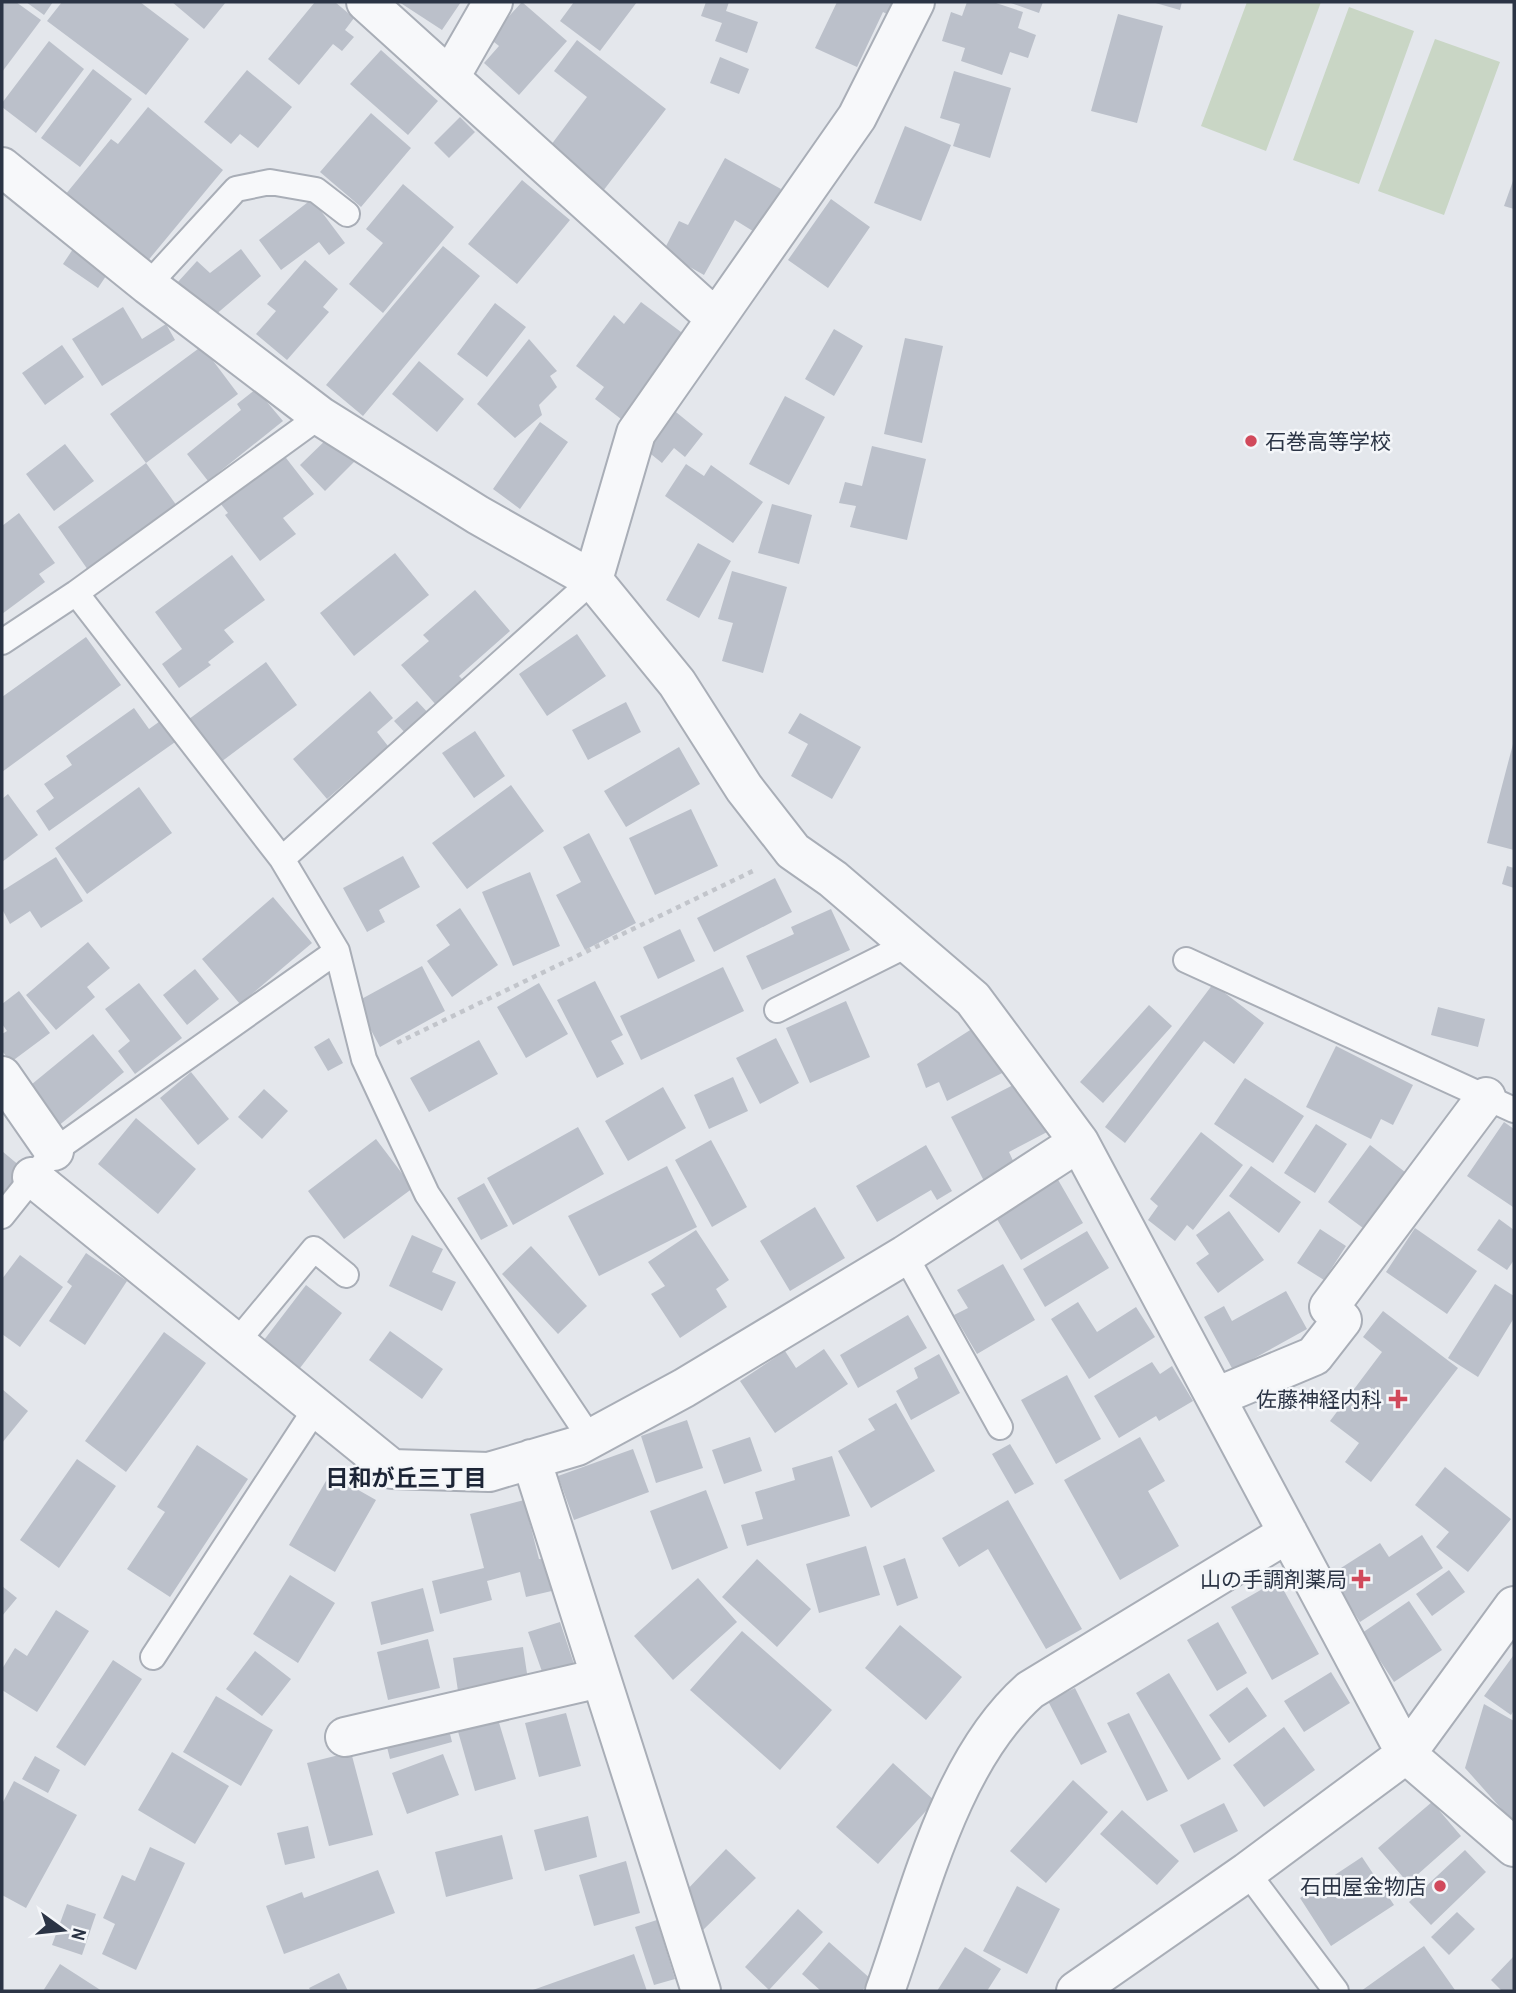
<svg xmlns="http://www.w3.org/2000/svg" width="1516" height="1993" font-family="'Archivo Narrow','Noto Sans JP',sans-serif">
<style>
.green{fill:#c9d6c5}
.building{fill:#bbc0ca}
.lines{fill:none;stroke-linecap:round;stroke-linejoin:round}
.lane-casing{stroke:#a9aeb7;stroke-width:28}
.street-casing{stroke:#a9aeb7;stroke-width:42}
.path{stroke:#c2c5cb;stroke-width:4.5;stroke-dasharray:5 5;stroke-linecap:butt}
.lane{stroke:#f7f8fa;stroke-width:24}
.street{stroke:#f7f8fa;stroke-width:38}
.poi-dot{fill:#d1495b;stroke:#f4f6f9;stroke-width:2.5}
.labels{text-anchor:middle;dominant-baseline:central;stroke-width:5;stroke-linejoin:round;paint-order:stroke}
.poi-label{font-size:21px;fill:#2b3445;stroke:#f4f6f9;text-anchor:end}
.neighbourhood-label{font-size:23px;font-weight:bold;fill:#1d2536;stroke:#f4f6f9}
</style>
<rect width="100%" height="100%" fill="#e4e7ec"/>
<path class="green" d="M1247 2H1321L1266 151 1201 126Z
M1349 7 1414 31 1359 184 1293 160Z
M1435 39 1500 62 1444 215 1378 191Z"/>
<path class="building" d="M2 2H16L41 20 2 72Z
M26 2H53L44 15Z
M62 2H140L189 39 146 95 47 21Z
M172 2H226L204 29Z
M315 2H335L354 18 345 30 354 37 342 51 333 44 299 85 268 59Z
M399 2H461L442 30Z
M522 2 567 41 519 95 484 63 499 46 489 38Z
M574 2H637L600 51 560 21Z
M706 2H729L726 11 758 22 747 53 715 41 722 23 701 16Z
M837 2H901L893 17 883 12 857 67 815 48Z
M967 2H993L1023 12 1018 28 1036 35 1028 58 1010 52 1002 75 961 61 965 48 942 41 951 12 962 16Z
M1008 2H1043L1039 13Z
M1152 2H1182L1180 10Z
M1118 14 1163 26 1137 123 1091 111Z
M577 40 666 109 603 191 548 149 587 97 554 71Z
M49 41 84 69 36 133 2 107V103Z
M381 50 438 101 408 135 350 84Z
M720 57 749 69 739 94 710 83Z
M93 69 132 99 80 167 41 138Z
M247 70 292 107 258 148 240 134 231 144 204 122Z
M954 71 1011 88 990 158 953 146 960 124 940 118Z
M148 107 223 170 146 263 65 195 111 139 118 144Z
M371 113 411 148 361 207 320 172Z
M460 117 475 132 449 158 434 143Z
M905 126 951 145 921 221 874 203Z
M725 158 781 189 756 233 735 220 704 275 663 252 679 221 688 225Z
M1514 178V209L1504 206Z
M522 180 570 220 517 284 468 244Z
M403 184 454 227 383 313 349 284 383 243 366 229Z
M312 199 345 243 329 255 319 242 281 270 259 240Z
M831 199 870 227 828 288 788 260Z
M75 246 110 270 98 288 63 264Z
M443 246 480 276 363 416 326 385Z
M241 249 261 276 214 316 177 283 197 261 210 273Z
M305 260 338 289 323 307 329 312 287 360 256 334 276 311 267 304Z
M641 302 685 335 621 419 595 399 604 387 576 366 614 315 624 324Z
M495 303 526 327 487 377 457 354Z
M123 307 142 339 166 324 175 340 102 386 72 339Z
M834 329 863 346 834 396 805 379Z
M905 338 943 346 922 443 884 434Z
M529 339 557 371 550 376 557 387 539 405 542 415 515 438 477 404Z
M62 345 84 377 45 405 22 373Z
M202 346 238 394 146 463 110 414Z
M419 361 464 399 437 432 392 394Z
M256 389 283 421 208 481 187 454 241 410 237 404Z
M785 396 825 417 789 485 749 464Z
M671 408 703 434 685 457 674 448 662 463 641 446Z
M540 422 568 442 520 509 493 489Z
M333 433 358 458 325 491 300 465Z
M65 444 94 481 54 511 26 474Z
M872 446 926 459 907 540 850 527 856 506 839 503 845 482 862 486Z
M283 454 314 494 283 518 296 534 260 561 225 515 228 513 220 503Z
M146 463 177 506 88 570 58 527Z
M686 464 704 476 711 465 763 502 733 543 665 496Z
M772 504 812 515 799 564 758 553Z
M19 513 55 563 39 574 45 582 2 614V526Z
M698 543 731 561 699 618 666 600Z
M395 553 429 595 354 656 320 613Z
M232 555 265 600 224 630 234 642 208 662 211 665 179 688 162 664 182 649 155 612Z
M732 571 787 587 763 673 722 661 733 623 718 619Z
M475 590 510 631 459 676 465 682 437 706 401 665 429 641 423 635Z
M577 634 606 676 547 716 519 674Z
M86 637 121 685 2 772V697Z
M266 662 297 705 217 765 185 722Z
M370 691 393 718 377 732 388 746 327 799 293 759Z
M417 701 431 716 408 736 394 721Z
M626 702 641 732 588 760 572 730Z
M134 708 149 729 163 719 178 740 49 831 36 811 54 798 44 784 72 765 66 756Z
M800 713 861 747 832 799 791 776 808 744 788 733Z
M475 731 505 776 474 798 442 753Z
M1513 744 1514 745V850L1487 843Z
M679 747 700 784 626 827 604 791Z
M511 785 544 831 467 889 432 843Z
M139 787 172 833 87 894 55 848Z
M8 794 38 835 2 862V799Z
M691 809 718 866 655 895 629 838Z
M589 833 636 923 585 950 556 895 581 882 563 847Z
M403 856 420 887 379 910 385 922 367 932 343 888Z
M56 857 83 901 41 928 30 911 10 924 2 909V891Z
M1507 866 1514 868V888L1502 884Z
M530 872 560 946 513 966 482 892Z
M775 878 792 912 714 952 697 918Z
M273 897 312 943 240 1004 202 959Z
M460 908 498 965 452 997 427 961 450 945 436 925Z
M831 909 850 950 762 990 746 956 794 934 791 927Z
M680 929 695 961 658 979 643 947Z
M88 942 110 968 87 987 95 997 56 1030 26 995Z
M422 966 445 1011 380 1047 356 1002Z
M723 967 744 1011 641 1060 620 1016Z
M195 969 219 999 187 1025 163 995Z
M595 981 623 1035 611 1041 624 1064 597 1078 557 1000Z
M139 983 182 1038 135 1074 118 1051 130 1041 105 1009Z
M539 983 568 1034 526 1058 497 1007Z
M1213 984 1264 1023 1234 1064 1204 1041 1125 1143 1105 1127Z
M19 991 50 1033 11 1062 2 1051V1034L7 1031 2 1024V1004Z
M846 1001 870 1057 810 1083 786 1028Z
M1149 1005 1172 1026 1103 1103 1080 1082Z
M1438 1007 1485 1019 1478 1047 1431 1035Z
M978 1025 1014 1067 947 1101 939 1082 926 1088 917 1064Z
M93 1034 124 1072 57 1127 26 1089Z
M329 1038 343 1063 328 1071 314 1047Z
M776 1038 799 1083 760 1104 736 1058Z
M479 1040 498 1074 429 1112 410 1078Z
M1336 1046 1413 1085 1393 1125 1381 1119 1371 1139 1306 1107Z
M191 1072 229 1119 198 1145 160 1098Z
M733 1077 748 1111 709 1129 694 1095Z
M1245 1078 1304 1116 1273 1163 1214 1124Z
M1023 1080 1049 1131 1009 1152 1015 1165 984 1181 951 1117Z
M663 1087 686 1128 628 1161 605 1121Z
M264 1089 288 1111 262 1139 238 1117Z
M136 1118 196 1169 158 1214 98 1164Z
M1504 1122 1514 1129 1513 1207 1467 1176Z
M1316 1124 1347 1144 1315 1193 1284 1173Z
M578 1127 604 1174 513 1225 487 1178Z
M1201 1132 1243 1165 1193 1230 1187 1225 1175 1241 1148 1220 1158 1206 1150 1199Z
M376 1139 413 1188 344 1239 308 1191Z
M711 1140 747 1207 712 1227 675 1160Z
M926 1145 952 1191 937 1200 931 1190 877 1222 856 1186Z
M1370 1145 1405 1172 1363 1228 1328 1202Z
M2 1151 27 1172 2 1202Z
M667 1166 697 1227 599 1276 568 1216Z
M1251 1166 1301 1202 1279 1233 1229 1196Z
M1057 1178 1083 1223 1021 1260 994 1214Z
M484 1183 508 1226 481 1240 457 1198Z
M815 1207 845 1258 790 1291 760 1241Z
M1229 1211 1264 1260 1218 1293 1196 1263 1209 1254 1196 1235Z
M1499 1219 1514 1230V1260L1507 1270 1477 1250Z
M1415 1228 1477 1271 1447 1314 1386 1272Z
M1320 1229 1346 1246 1324 1280 1297 1263Z
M696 1230 729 1280 716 1289 727 1307 680 1338 651 1294 665 1286 648 1262Z
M1087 1231 1109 1268 1045 1307 1023 1269Z
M412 1235 443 1249 432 1272 456 1282 442 1311 389 1286Z
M531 1246 587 1306 558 1334 502 1274Z
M86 1253 127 1281 85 1345 49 1321 72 1286 67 1282Z
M20 1255 63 1287 20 1347 2 1334V1279Z
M1003 1264 1035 1320 977 1354 954 1315 968 1308 957 1290Z
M1495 1284 1514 1296V1318L1478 1377 1448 1358Z
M306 1285 342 1313 300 1368 264 1340Z
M1286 1291 1307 1329 1233 1370 1204 1317 1224 1306 1232 1321Z
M1078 1302 1097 1332 1136 1307 1155 1337 1089 1379 1051 1319Z
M1383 1311 1458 1368 1371 1482 1345 1462 1359 1443 1330 1421 1382 1352 1363 1337Z
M908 1315 927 1348 858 1388 840 1355Z
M390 1331 443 1369 422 1399 369 1360Z
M164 1332 206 1363 126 1472 85 1441Z
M824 1349 848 1384 775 1433 740 1381 785 1351 796 1368Z
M939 1354 960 1393 911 1420 896 1391 918 1378 914 1368Z
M1152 1362 1160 1374 1172 1366 1193 1401 1159 1421 1156 1416 1119 1438 1094 1396Z
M1067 1375 1101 1439 1056 1464 1021 1400Z
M2 1389 28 1411 2 1443Z
M896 1403 935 1471 871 1508 838 1451 875 1430 868 1419Z
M687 1420 703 1468 656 1483 641 1436Z
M750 1437 762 1471 724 1484 712 1450Z
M1140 1437 1165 1481 1148 1491 1179 1546 1120 1580 1064 1480Z
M1010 1444 1034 1484 1015 1494 992 1454Z
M197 1445 248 1479 170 1597 127 1569 165 1512 157 1507Z
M633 1449 649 1492 574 1520 558 1476Z
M832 1456 850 1516 747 1546 741 1525 763 1519 755 1492 795 1480 792 1468Z
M77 1459 116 1486 59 1568 20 1540Z
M1445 1467 1511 1519 1468 1572 1436 1547 1449 1532 1415 1505Z
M330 1474 376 1500 335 1572 289 1545Z
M706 1490 728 1548 672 1570 650 1511Z
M524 1500 539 1559 551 1560 556 1590 526 1597 520 1572 487 1581 492 1600 440 1614 432 1581 484 1568 470 1514Z
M1008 1500 1082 1629 1046 1649 988 1549 959 1567 942 1538Z
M1422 1535 1443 1568 1360 1622 1330 1575 1380 1543 1389 1557Z
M866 1546 880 1595 819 1613 806 1564Z
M905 1558 918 1598 897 1606 883 1566Z
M757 1559 811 1609 777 1647 722 1597Z
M1449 1570 1465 1592 1432 1616 1416 1594Z
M290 1575 335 1603 298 1663 253 1634Z
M698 1578 737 1622 673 1680 634 1636Z
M1278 1580 1319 1654 1272 1680 1231 1607Z
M2 1586 17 1598 2 1616Z
M423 1588 434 1631 381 1645 371 1602Z
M1409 1601 1442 1650 1394 1682 1362 1633Z
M56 1610 89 1631 37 1712 2 1690V1669L15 1648 27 1656Z
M560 1622 578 1676 545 1680 528 1632Z
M1218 1622 1247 1673 1217 1691 1187 1640Z
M900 1625 962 1677 926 1720 865 1668Z
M742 1631 832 1710 780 1770 690 1690Z
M428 1639 440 1688 388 1700 377 1652Z
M523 1647 528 1680 458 1691 453 1658Z
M255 1651 291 1679 262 1716 226 1689Z
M1513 1656 1514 1710 1511 1715 1484 1696Z
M113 1660 142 1679 85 1766 56 1747Z
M1331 1672 1350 1703 1304 1732 1284 1701Z
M1169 1673 1221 1759 1188 1780 1136 1693Z
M1247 1687 1267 1716 1229 1743 1209 1715Z
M1075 1688 1107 1752 1081 1765 1048 1701Z
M216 1696 273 1730 241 1786 183 1752Z
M1484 1704 1514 1721V1823L1465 1768Z
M566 1713 581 1766 539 1777 525 1723Z
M1129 1713 1168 1791 1147 1801 1107 1723Z
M497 1716 516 1779 475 1791 457 1728Z
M447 1722 452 1742 390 1759 385 1739Z
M1284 1727 1315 1770 1264 1807 1233 1765Z
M172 1752 229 1786 195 1844 138 1810Z
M351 1752 373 1835 329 1846 307 1763Z
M443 1754 459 1795 407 1814 392 1773Z
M35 1756 60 1770 48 1793 22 1779Z
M893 1763 935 1801 878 1864 836 1827Z
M1073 1780 1108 1812 1046 1883 1010 1851Z
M14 1781 77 1815 26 1908 2 1895V1804Z
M1432 1802 1461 1836 1408 1883 1378 1848Z
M1224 1803 1238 1831 1194 1853 1180 1825Z
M1122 1810 1179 1861 1157 1885 1100 1834Z
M588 1816 597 1857 545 1871 534 1830Z
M308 1826 315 1858 285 1865 277 1833Z
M502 1835 513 1879 446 1897 435 1852Z
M150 1847 185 1863 136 1970 102 1954 115 1924 103 1918 122 1875 135 1881Z
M726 1849 756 1878 701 1932 683 1894Z
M1465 1850 1486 1872 1431 1925 1409 1902Z
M1362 1857 1394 1905 1331 1946 1300 1898Z
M626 1861 640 1913 594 1926 579 1875Z
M378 1870 395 1913 284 1954 266 1906 302 1892 304 1898Z
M1017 1886 1060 1909 1027 1974 983 1951Z
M67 1904 96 1914 82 1955 52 1945Z
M798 1909 823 1932 769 1990 745 1967Z
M1457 1912 1475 1929 1449 1955 1431 1937Z
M657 1920 675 1979 654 1985 635 1927Z
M829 1942 872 1980 862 1991H821L802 1974Z
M1424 1946 1455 1990 1361 1991Z
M965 1947 1001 1969 987 1991H937Z
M634 1954 647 1991H530Z
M1514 1956V1991H1502L1491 1980Z
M60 1964 102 1991H43Z
M339 1973 348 1991H311L309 1988Z"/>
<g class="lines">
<defs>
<path id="lane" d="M148 285 236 189 270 182 316 190 347 214
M76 593 282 859 337 951 364 1059 427 1194 590 1438
M2 642 76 593 320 416
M282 859 593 580
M1186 960 1514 1110
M777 1010 909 944
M2 1216 54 1151 337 951
M905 1255 1000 1427
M236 1343 314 1249 346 1275
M153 1657 316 1408
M1247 1872 1336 1991"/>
<path id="street" d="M366 2 715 318
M450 77 493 2
M2 167 148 285 320 416 478 515 593 580 677 683 744 788 793 851 833 879 973 999 1079 1142 1406 1754 1514 1847
M593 580 636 433 857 117 915 2
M2 1076 54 1151
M32 1177 392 1469 489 1472 577 1446 684 1388 905 1255 1079 1142
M1216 1397 1314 1356 1342 1320 1329 1307 1486 1097
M531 1459 701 1991
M345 1737 600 1678
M885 1991C920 1893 950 1761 1030 1690L1288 1533
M1076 1991 1247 1872 1406 1754 1514 1606"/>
</defs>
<use href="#lane" class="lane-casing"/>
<use href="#street" class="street-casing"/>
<path class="path" d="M397 1043 755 870"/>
<use href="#lane" class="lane"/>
<use href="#street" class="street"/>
</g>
<g class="poi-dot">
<circle cx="1251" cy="441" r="7"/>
<path d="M1394.5 1388.5h7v7h7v7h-7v7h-7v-7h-7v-7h7z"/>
<path d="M1357.5 1568.5h7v7h7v7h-7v7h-7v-7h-7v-7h7z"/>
<circle cx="1440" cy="1886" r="7"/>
</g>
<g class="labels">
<g class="poi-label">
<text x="1265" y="441" text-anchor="start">石巻高等学校</text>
<text x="1382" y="1399">佐藤神経内科</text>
<text x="1347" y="1579">山の手調剤薬局</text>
<text x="1426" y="1886">石田屋金物店</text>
</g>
<g class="neighbourhood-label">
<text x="406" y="1477">日和が丘三丁目</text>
</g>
</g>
<rect width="1516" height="1993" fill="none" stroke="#2b3445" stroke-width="7"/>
<g transform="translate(63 1930) rotate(105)" stroke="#f4f6f9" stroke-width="5" paint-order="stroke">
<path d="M0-5L12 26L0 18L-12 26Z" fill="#2b3445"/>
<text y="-10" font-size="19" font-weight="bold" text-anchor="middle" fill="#2b3445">N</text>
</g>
</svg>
